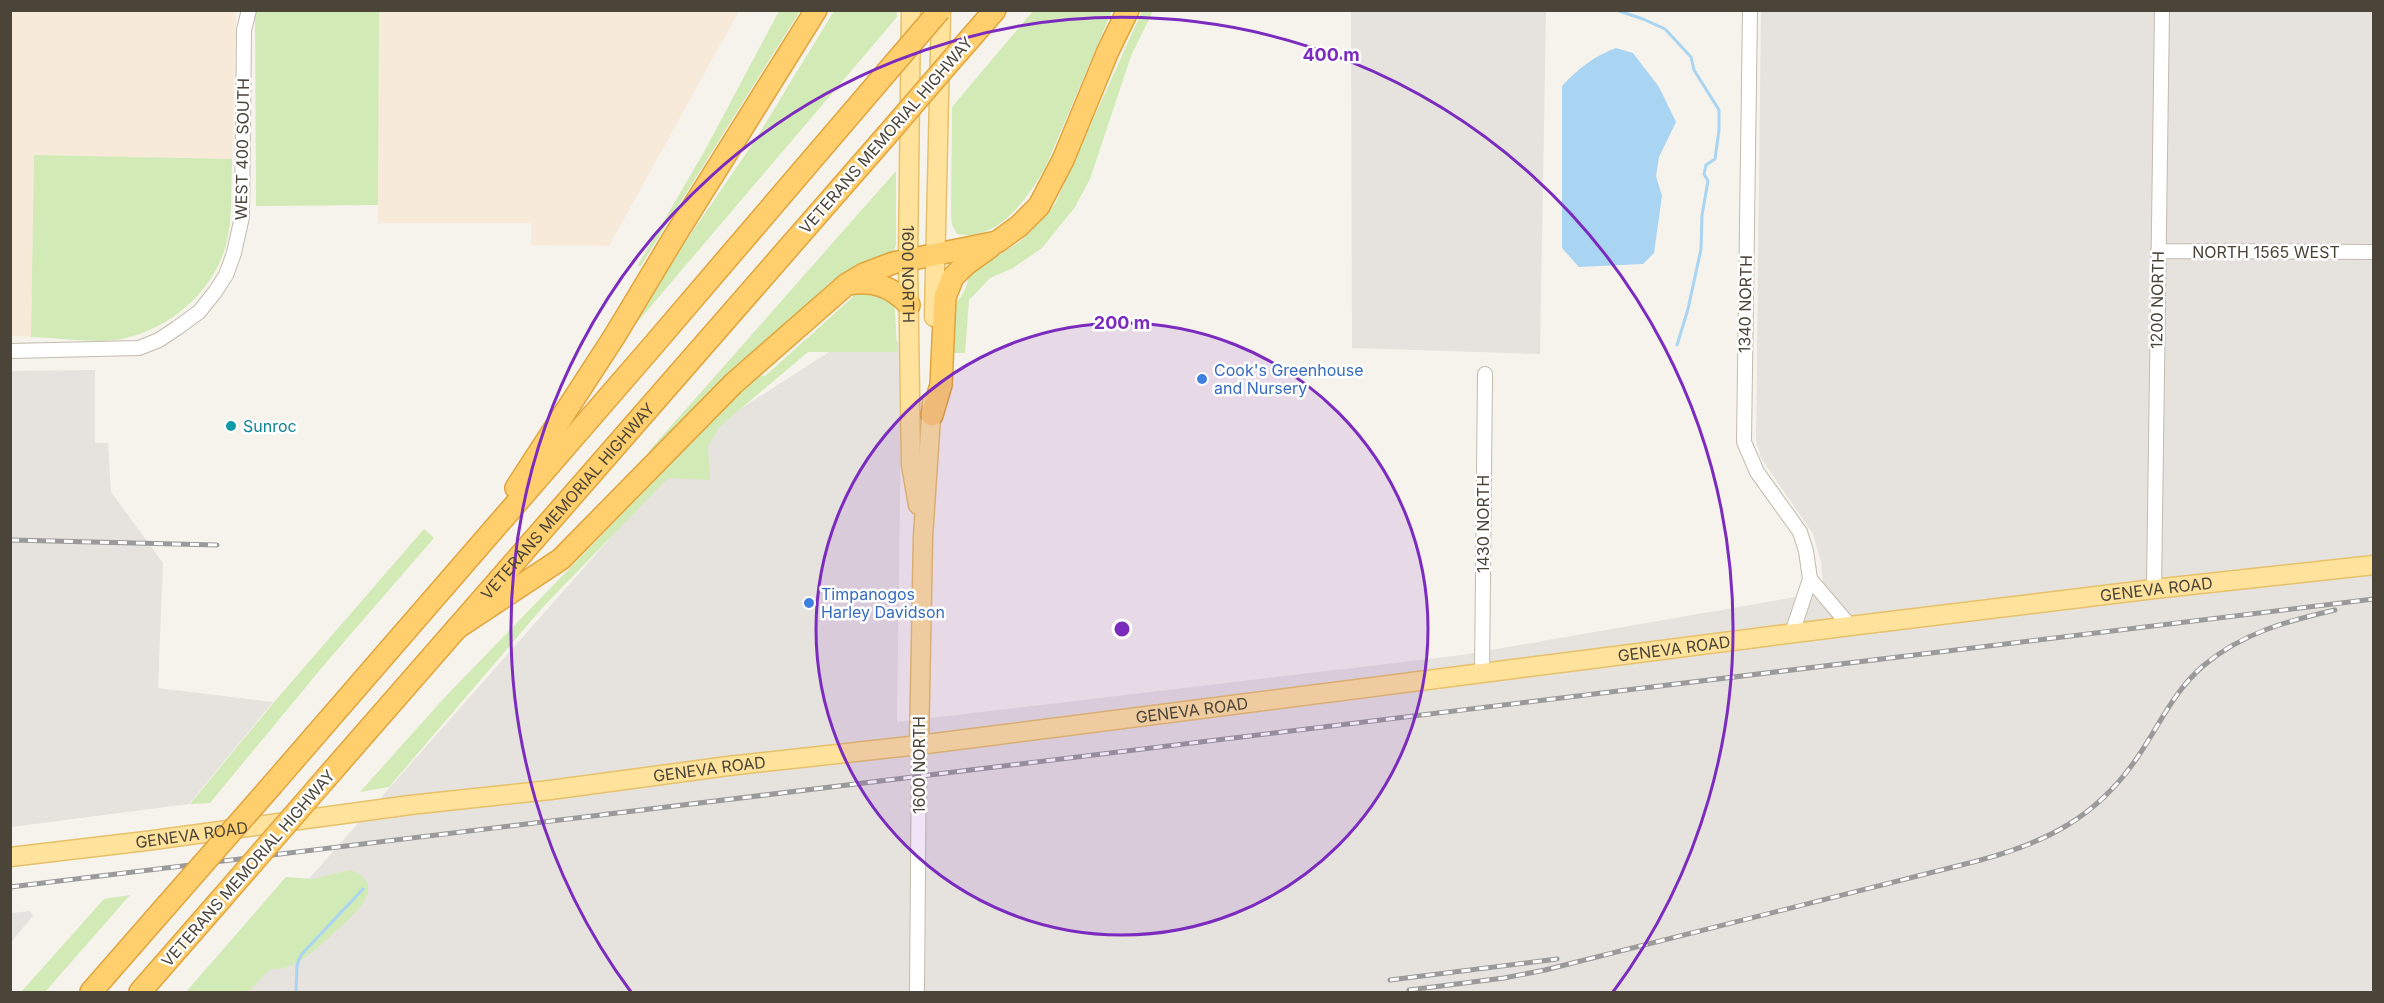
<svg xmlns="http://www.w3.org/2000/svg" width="2384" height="1003" font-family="Inter,sans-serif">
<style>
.commercial{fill:#f7ead8}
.industrial{fill:#e6e2dd}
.green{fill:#d2eab5}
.parking{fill:#e5e3e0}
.water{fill:#a9d4f2}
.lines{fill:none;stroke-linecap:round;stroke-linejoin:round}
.stream{stroke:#a9d4f2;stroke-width:3}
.minor-casing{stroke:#c2bbae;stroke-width:16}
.major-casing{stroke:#e6c16a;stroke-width:21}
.highway-casing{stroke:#e0a43c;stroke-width:24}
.minor{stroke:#fff;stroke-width:14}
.major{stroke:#ffe39c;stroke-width:18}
.highway{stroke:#ffcf6e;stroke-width:21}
.rail-casing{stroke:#9a9a9a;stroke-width:5}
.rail{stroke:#fff;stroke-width:3;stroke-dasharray:9;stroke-linecap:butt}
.highway-bridge-casing{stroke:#e0a43c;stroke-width:24;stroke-linecap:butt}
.highway-bridge{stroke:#ffcf6e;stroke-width:21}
.ring{fill:none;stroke:#7b2cbf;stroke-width:3}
.shop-dot{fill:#3f7fe0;stroke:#fff;stroke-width:2}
.culture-dot{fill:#0f9aa8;stroke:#fff;stroke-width:2}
.labels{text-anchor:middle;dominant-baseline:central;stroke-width:5;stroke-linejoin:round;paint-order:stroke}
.street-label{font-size:16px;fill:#4b4439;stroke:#fff}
.shop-label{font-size:16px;fill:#366cbe;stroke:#fff;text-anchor:start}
.culture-label{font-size:16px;fill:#0d838f;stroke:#fff;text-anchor:start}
.centre{fill:#7b2cbf;stroke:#fff;stroke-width:3}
.ring-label{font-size:18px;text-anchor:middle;font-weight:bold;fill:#7b2cbf;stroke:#fff;stroke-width:5;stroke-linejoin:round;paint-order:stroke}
</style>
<rect width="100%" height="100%" fill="#f6f3ec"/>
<path class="commercial" d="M11 11H235L236 13 232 159 34 155 31 337 11 336Z
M379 11H739L609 246 531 245V223H378Z"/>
<path class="industrial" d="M1351 11H1546L1540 354 1352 348Z
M1761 11H2373V992H209L703 433 882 318 902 348 897 722 1462 655 1824 592 1821 562 1813 534 1761 458 1756 441Z
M95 370V443H108L111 492 163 563 158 688 273 702 189 804 11 827 10 371Z"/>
<path class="green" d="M255 11H379L378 205 256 206Z
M779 11H800L640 267 638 265 704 152Z
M834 11H897V17L635 325 632 323 664 273 754 142Z
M1033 11H1112L1046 166C1029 197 998 242 957 234L952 225 951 215 952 107Z
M1142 11H1153L1131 56 1090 179 1075 207 1042 248 1013 268 990 278 969 300 965 353H952L953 305C965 294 969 285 968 269L1002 253 1022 240 1055 204Z
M34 155 232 159C231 187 233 217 226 245 212 297 158 339 104 341 80 341 55 338 31 337Z
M896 171V245L893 253C868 259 848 269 828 284L652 454 649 451Z
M869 289 891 300 895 309 897 352H808L719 427 708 446 710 480 668 478 542 608 389 787 360 792 445 697 749 383 757 376H765L853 297 852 295Z
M424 529 434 538 324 665 210 803 190 804 275 701Z
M350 870C390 884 354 914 337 930 322 944 304 962 284 968 280 969 274 969 270 969L248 992H186L286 877 313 879Z
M130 895 45 992H21L104 899Z"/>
<path class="parking" d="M30 911 33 916 11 942V913Z"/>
<path class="water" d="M1616 48 1633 53 1659 87 1676 122 1659 157 1656 176 1662 196 1654 253 1643 264 1579 267 1562 248V86C1578 69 1594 56 1616 48Z"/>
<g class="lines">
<path class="stream" d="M1616 10 1643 19 1665 29 1691 57 1694 70 1719 110V130L1715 159 1706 165 1704 174 1708 181 1702 215 1701 249 1688 309 1677 345
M296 992 297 965 301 955 363 889"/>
<defs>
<path id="minor" d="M1750 10 1744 442 1757 472 1800 532 1806 551 1810 579 1792 633
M2158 251 2374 252
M10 351 139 348 159 340 177 328 199 312 215 292 226 275 234 253 242 217 244 30 249 10
M1810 579 1850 626
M2154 589 2162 10
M1482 674 1485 374
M917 992 919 745"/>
<g id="major">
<path id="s1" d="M911 10 908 260 911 465 918 505"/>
<path d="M934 317 941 10"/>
<path d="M919 745 923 537 932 402"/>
<path id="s2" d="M10 857 146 841 410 805 550 790 728 766 919 745 1850 626 2154 589 2374 565"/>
</g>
<g id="highway">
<path d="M961 49 995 10"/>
<path d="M848 284C873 280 892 286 909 305"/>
<path d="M932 415 941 385 945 297 953 277 965 265 990 247"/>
<path d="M516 488 614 337 673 239 816 10"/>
<path d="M457 628 561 559 734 383 847 284 864 274 893 263 997 242 1019 226 1039 206 1063 160 1108 51 1128 10"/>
<path id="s3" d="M327 777 886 136"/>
<path d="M273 784 650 349 886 73"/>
<path d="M91 992 167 905"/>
<path d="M140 992 222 898"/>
</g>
</defs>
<use href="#minor" class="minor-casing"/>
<use href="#major" class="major-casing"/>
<use href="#highway" class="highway-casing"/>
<use href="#minor" class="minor"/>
<use href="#major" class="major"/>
<use href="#highway" class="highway"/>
<defs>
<path id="rail" d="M10 540 217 545
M10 887 2374 599
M1390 980 1557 959
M1409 990 1504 978 1545 970 1977 861C2045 843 2096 818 2137 758 2159 726 2173 692 2203 666 2242 633 2287 621 2335 610"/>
</defs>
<use href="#rail" class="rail-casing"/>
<use href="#rail" class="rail"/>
<defs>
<path id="highway-bridge" d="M886 73 940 10
M886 136 961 49
M222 898 327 777
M167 905 273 784"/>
</defs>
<use href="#highway-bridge" class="highway-bridge-casing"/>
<use href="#highway-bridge" class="highway-bridge"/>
</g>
<circle cx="1122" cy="629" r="306" fill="#7b2cbf" fill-opacity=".12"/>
<g class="ring">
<circle cx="1122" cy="629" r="306"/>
<path d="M631 992A611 611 0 1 1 1613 992"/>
</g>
<g class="shop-dot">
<circle cx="1202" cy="379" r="6"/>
<circle cx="809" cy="603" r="6"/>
</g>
<circle class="culture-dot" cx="231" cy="426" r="6"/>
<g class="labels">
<g class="street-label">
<text transform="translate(886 135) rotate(-49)">VETERANS MEMORIAL HIGHWAY</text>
<text transform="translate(242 149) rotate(-89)">WEST 400 SOUTH</text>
<text x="2266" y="252">NORTH 1565 WEST</text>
<text stroke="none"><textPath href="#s1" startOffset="264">1600 NORTH</textPath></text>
<text transform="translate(2157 300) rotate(-89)">1200 NORTH</text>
<text transform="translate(1745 304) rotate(-89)">1340 NORTH</text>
<text stroke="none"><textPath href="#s3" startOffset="366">VETERANS MEMORIAL HIGHWAY</textPath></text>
<text transform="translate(1483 524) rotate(-90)">1430 NORTH</text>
<text stroke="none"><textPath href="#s2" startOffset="2163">GENEVA ROAD</textPath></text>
<text stroke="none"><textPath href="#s2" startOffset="1677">GENEVA ROAD</textPath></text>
<text stroke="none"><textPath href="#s2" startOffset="1191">GENEVA ROAD</textPath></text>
<text transform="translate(919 765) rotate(-90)">1600 NORTH</text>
<text stroke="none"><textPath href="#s2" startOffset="705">GENEVA ROAD</textPath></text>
<text stroke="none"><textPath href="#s2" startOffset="183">GENEVA ROAD</textPath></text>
<text transform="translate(248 868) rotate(-49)">VETERANS MEMORIAL HIGHWAY</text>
</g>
<g class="shop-label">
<text x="1214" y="370">Cook's Greenhouse<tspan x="1214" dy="18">and Nursery</tspan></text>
<text x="821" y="594">Timpanogos<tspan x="821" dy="18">Harley Davidson</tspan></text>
</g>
<g class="culture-label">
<text x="243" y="426">Sunroc</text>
</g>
</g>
<circle cx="1122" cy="629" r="9" class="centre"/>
<g class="ring-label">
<text x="1331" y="61">400 m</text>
<text x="1122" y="329">200 m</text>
</g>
<rect width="2384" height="1003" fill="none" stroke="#4b4439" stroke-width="24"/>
</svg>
